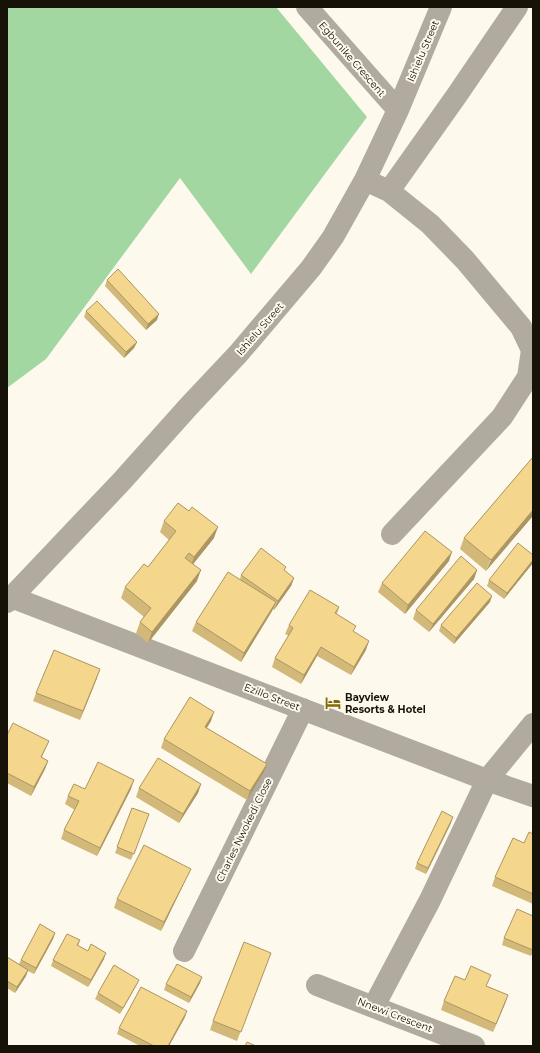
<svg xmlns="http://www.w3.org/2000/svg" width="540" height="1053" font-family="Montserrat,sans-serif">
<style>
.green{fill:#a3d7a1}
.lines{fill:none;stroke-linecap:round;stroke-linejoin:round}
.minor{stroke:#b1ab9f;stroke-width:22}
.wall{fill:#d2b879}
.shaded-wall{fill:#ab9663}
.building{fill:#f4d68d;stroke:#ab9663}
.labels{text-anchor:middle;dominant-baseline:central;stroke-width:4;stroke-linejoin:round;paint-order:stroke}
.street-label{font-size:10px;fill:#171208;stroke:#fef9ed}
.poi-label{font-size:10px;font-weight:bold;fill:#171208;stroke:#fef9ed;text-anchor:start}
</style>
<rect width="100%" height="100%" fill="#fef9ed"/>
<path class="green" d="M7 7H276L367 117 251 274 180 178 46 359 7 388Z"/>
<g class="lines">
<path class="minor" d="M307 7 398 110
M365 180 389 191 430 224 465 260 521 327 532 350 528 377 502 417 392 534
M389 191 457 95 517 7
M11 597 487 780 533 796
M7 602 121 482 189 406 238 354 311 268 333 237 365 180 398 110 441 7
M184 951 303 709
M317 985 474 1046
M374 1006 430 900 487 780 533 724"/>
</g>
<path class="wall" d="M107 280 157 320 146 330 105 286Z
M86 311 137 342 134 348 124 358 84 317Z
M533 457 486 571 460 549 464 538Z
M164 521 214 538 193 564 197 581 148 643 136 633 140 622 144 617 121 598 125 587 148 567 169 540 160 532Z
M533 555V563L504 599 487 586 489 580Z
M449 561 405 614 378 592 382 583Z
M477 570 474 579 429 632 413 619 416 610Z
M285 571 294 578 291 586 274 610 273 609 272 611 241 662 192 631 196 622 240 580 241 575Z
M490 602 454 644 439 631 441 625Z
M339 607 337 614 354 632 366 650 351 675 317 656 301 684 272 667 275 658 289 636 285 634 289 625Z
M97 678 80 720 33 701 36 693Z
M211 721 207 728 267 764 264 772 247 800 161 748 164 739Z
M7 735 49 741 45 750 42 757 48 761 45 769 31 796 7 783Z
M201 784 198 793 179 823 136 797 139 788Z
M85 789H131L97 856 61 839 64 830 75 810 65 804 68 796Z
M132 808 149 814 131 860 115 853Z
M451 823 426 874 415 869 417 863Z
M533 834V904L492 886 495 877 524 843Z
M191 869 187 877 161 931 114 908 117 899Z
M533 916V951L531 956 502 945 504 938Z
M55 933 53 939 34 974 28 971 26 976 15 993 7 988V957L19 964 21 960Z
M80 940 78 946 104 959 88 987 51 966 53 960Z
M271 953 237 1041 210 1030 213 1021Z
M202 977 200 983 189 1003 164 990 166 984Z
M465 980 487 986 508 995 493 1032 441 1010 444 1001Z
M136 986 120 1014 95 999 98 993Z
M185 1017 169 1046H140L117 1034 119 1028Z"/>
<path class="shaded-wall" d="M159 314 157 320 146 330 148 324Z
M137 342 134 348 124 358 126 352Z
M533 510V516L486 571 491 560Z
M218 527 214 538 190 568 194 557Z
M452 552 449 561 405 614 408 605Z
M533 560V563L504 599 507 593Z
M201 570 197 581 148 643 152 632Z
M477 570 474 579 429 632 433 624Z
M294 578 291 586 274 610 278 601Z
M492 596 490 602 454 644 456 638Z
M276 602 272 611 241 662 244 653Z
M369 641 366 650 351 675 354 667Z
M321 647 317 656 301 684 304 675Z
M100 669 97 678 80 720 83 711Z
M214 712 211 721 202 735 205 727Z
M48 761 45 769 31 796 34 787Z
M267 764 264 772 247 800 250 791Z
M134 780 131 789 97 856 100 848Z
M201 784 198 793 179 823 183 814Z
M453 817 451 823 426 874 428 868Z
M191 869 187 877 161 931 164 922Z
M55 933 53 939 34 974 36 968Z
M106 953 104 959 88 987 91 980Z
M28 970 26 976 15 993 17 987Z
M202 977 200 983 189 1003 191 997Z
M139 980 136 986 120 1014 123 1008Z
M508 995 505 1004 493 1032 496 1024Z
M187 1011 185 1017 169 1046H168Z"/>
<path class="building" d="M118 269 159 314 148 324 107 280Z
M97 301 137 342 126 352 86 311Z
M533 457V510L491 560 464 538Z
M178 503 189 511 192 507 218 527 194 557 189 553 185 558 201 570 152 632 140 622 151 608 125 587 144 564 148 567 176 531 164 521Z
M425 531 452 552 408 605 382 583Z
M518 543 533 555V560L507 593 489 580Z
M261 548 286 567 284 570 294 578 278 601 241 575Z
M461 556 477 570 433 624 416 610Z
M228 572 276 602 244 653 196 622Z
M477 583 492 596 456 638 441 625Z
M310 590 339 607 335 613 356 626 353 631 369 641 354 667 321 647 304 675 275 658 293 628 289 625Z
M54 650 100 669 83 711 36 693Z
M190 697 214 712 205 727 267 764 250 791 164 739Z
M13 723 49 741 41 757 48 761 34 787 7 773V735Z
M158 758 201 784 183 814 139 788Z
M98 762 134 780 100 848 64 830 79 801 68 796 74 784 85 789Z
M132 808 149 814 134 854 117 847Z
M442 811 453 817 428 868 417 863Z
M529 832 533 834V894L495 877 513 838 524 843Z
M144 845 191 869 164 922 117 899Z
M517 909 533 916V950L504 938Z
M40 924 55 933 36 968 21 960Z
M67 934 80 940 77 945 88 951 91 944 106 953 91 980 53 960Z
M244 942 271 953 241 1032 213 1021Z
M7 957 28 970 17 987 7 981Z
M177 964 202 977 191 997 166 984Z
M114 965 139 980 123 1008 98 993Z
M471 966 491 975 486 986 508 995 496 1024 444 1001 455 976 465 980Z
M141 987 187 1011 168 1046H154L119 1028Z
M247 1042 256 1046H245Z"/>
<defs>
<symbol id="hotel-bare" viewBox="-9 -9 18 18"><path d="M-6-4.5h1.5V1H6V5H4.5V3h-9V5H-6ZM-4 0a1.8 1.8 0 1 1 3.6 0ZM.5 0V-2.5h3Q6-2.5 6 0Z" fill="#826b05" stroke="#fef9ed" stroke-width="2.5" paint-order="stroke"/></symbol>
</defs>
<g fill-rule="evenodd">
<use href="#hotel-bare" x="322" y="692" width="22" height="22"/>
</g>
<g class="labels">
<g class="street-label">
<text transform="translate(423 51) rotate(-67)">Ishielu Street</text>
<text transform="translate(352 59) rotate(49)">Egbunike Crescent</text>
<text transform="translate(260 329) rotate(-49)">Ishielu Street</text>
<text transform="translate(272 697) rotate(21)">Ezillo Street</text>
<text transform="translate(244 830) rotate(-64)">Charles Nwokedi Close</text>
<text transform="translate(395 1015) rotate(21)">Nnewi Crescent</text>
</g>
<g class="poi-label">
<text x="345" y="697">Bayview<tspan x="345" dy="12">Resorts &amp; Hotel</tspan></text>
</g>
</g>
<rect width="540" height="1053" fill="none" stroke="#171208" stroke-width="16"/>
</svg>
